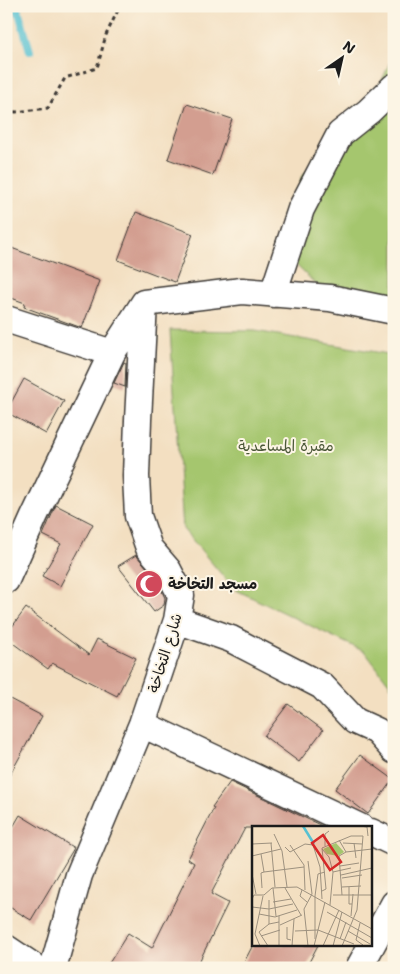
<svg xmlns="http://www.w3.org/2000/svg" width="400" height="974" font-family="'Shantell Sans','Playpen Sans Arabic',sans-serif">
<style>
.green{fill:#a5c66e;stroke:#607145}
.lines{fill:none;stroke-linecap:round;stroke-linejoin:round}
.stream{stroke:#57c1d2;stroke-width:8}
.building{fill:#d39e90}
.street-casing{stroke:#3c3935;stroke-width:29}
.path{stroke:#3c3935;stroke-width:3;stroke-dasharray:4 4;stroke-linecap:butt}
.street{stroke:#fff;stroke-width:26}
.labels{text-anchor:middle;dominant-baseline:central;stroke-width:4;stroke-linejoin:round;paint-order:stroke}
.park-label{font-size:15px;fill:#4c5839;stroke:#fcf5e5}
.poi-label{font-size:15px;font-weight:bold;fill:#1c1c1c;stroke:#fcf5e5;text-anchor:start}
.street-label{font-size:15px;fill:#1c1c1c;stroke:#fcf5e5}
.inset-river{fill:none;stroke:#57c1d2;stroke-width:2.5}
.inset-road{fill:none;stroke:#9d917f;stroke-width:1}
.view{fill:#d62828;fill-opacity:0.15;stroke:#d62828;stroke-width:2.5}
.inset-edge{fill:none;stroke:#1c1c1c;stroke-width:2.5}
</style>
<rect width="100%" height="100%" fill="#fcf5e5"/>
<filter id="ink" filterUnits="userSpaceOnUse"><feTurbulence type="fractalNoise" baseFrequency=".02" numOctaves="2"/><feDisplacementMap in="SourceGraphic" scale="10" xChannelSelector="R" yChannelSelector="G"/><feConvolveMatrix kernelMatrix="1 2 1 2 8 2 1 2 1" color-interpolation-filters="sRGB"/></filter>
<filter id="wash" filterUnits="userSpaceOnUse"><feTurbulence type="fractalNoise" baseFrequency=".0096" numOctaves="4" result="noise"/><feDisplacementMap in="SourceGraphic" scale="20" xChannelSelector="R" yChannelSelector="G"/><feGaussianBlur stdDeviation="1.12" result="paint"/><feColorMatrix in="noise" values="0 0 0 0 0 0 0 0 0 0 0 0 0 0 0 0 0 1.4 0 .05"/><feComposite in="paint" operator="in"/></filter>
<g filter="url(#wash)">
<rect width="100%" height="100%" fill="#f3dfc1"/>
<path class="green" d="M394 59V317L338 306 295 264 301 177 336 141 367 114 390 62Z
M170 330 255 331 394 355V690L365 652 234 589 183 529Z"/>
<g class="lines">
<path class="stream" d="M17 6 30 51"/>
</g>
<g id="blocks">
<path class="building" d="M187 104 232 119 213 175 168 159Z
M136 212 193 234 175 282 118 260Z
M6 246 100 281 82 328 24 307 25 303 6 296Z
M124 362 126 363 125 387 114 383Z
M24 379 64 401 46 434 6 412Z
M56 505 93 524 60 586 42 576 61 544 43 535Z
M136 555 156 578 165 598 164 605 154 612 118 566Z
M26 608 89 655 97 639 136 658 117 696 52 663 48 669 6 638V635Z
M6 697 42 716 6 782Z
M288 704 323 730 299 762 264 736Z
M360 755 393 779 368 814 335 789Z
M230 782 326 828H245L211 894 228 903 196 968H106L128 933 152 948 194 863 188 859 214 808 212 807Z
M20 815 74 848 31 920 6 905V839Z
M253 945H318L306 968H241Z"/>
</g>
</g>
<g filter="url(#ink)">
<use href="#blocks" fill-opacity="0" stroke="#3c3935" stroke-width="1"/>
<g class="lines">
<defs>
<path id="street" d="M273 294 301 209 340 134 369 111 394 87
M6 319 112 353
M6 580 34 517 112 353 144 303 242 291 330 298 394 311
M177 620 231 639 322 686 355 721 377 731 394 750
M142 724 362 828
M371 832 394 843
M6 948 36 968
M53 968 79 875 142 724 177 620 181 595 168 570 149 548 138 516 136 476 138 420 144 303
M359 968 394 904"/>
</defs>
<use href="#street" class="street-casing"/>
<path class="path" d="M6 111 16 112 48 108 65 78 97 68 106 35 120 6"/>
<use href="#street" class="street"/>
</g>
</g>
<defs>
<symbol id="mosque-disc" viewBox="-11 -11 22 22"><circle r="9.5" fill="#d1495b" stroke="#fcf5e5"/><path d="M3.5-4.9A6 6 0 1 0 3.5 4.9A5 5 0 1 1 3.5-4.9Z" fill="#fff"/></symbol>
</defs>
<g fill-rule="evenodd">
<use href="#mosque-disc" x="133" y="568" width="32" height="32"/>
</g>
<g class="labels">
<g class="park-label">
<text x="286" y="446">مقبرة المساعدية</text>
</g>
<g class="poi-label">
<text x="168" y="584">مسجد التخاخة</text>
</g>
<g class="street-label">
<text transform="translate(165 653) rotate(-73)">شارع التخاخة</text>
</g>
</g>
<g transform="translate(252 826)">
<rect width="120" height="120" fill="#f3dfc1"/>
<path d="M84 17 92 26 86 30 75 28 71 23Z" fill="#a5c66e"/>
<path class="inset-river" d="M51 0 62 18"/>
<path class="inset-road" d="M108 0 115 1 116 10M22 8 30 25 35 61M87 14 94 26 120 23M19 17 23 61M91 17 110 18M102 17 104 32M0 18 20 17M38 19 52 39 53 64M73 20V8L77 5M33 21 38 26 53 18 61 19 68 41 70 73M70 23 77 31 81 46 78 79M9 28 12 46 9 47 10 62M0 30 29 23M56 35 60 68M88 40 107 37M12 46 52 41M81 46 99 42M0 48 4 68M89 49 120 42M90 52 110 49M90 61 109 60M97 61V78H100M21 62 24 90M33 62 49 89M50 64 48 70 55 76M70 65 74 63 70 22 99 10H111L105 84 90 120M81 69H120M90 69 87 30 94 26M0 73 2 69H12L20 62 45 61 120 103M21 76 39 73M0 81 17 83 41 78M75 86 120 112M7 88 23 91 45 84M27 90V120M99 90 101 68M108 97 104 114 111 119M17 98V74M28 99 50 89M35 101V113L39 114M43 105 66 104 102 118M96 105 118 118M9 110 28 104M63 113V70L66 48 73 46M88 113 94 96M8 120 3 108 11 70M16 120 7 106 17 98 27 96M40 120 42 93M56 120 52 83 60 68M62 120 73 76M71 120 87 84M81 120 90 86"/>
<path class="view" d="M71 9 89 36 78 44 60 17Z"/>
<rect width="120" height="120" class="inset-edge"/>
</g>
<rect width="400" height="974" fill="none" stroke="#fcf5e5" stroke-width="25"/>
<g transform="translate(342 58) rotate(34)" stroke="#fcf5e5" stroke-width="4" paint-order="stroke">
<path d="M0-4L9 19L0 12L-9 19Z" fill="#1c1c1c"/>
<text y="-8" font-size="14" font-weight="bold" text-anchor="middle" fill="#1c1c1c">N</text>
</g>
</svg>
